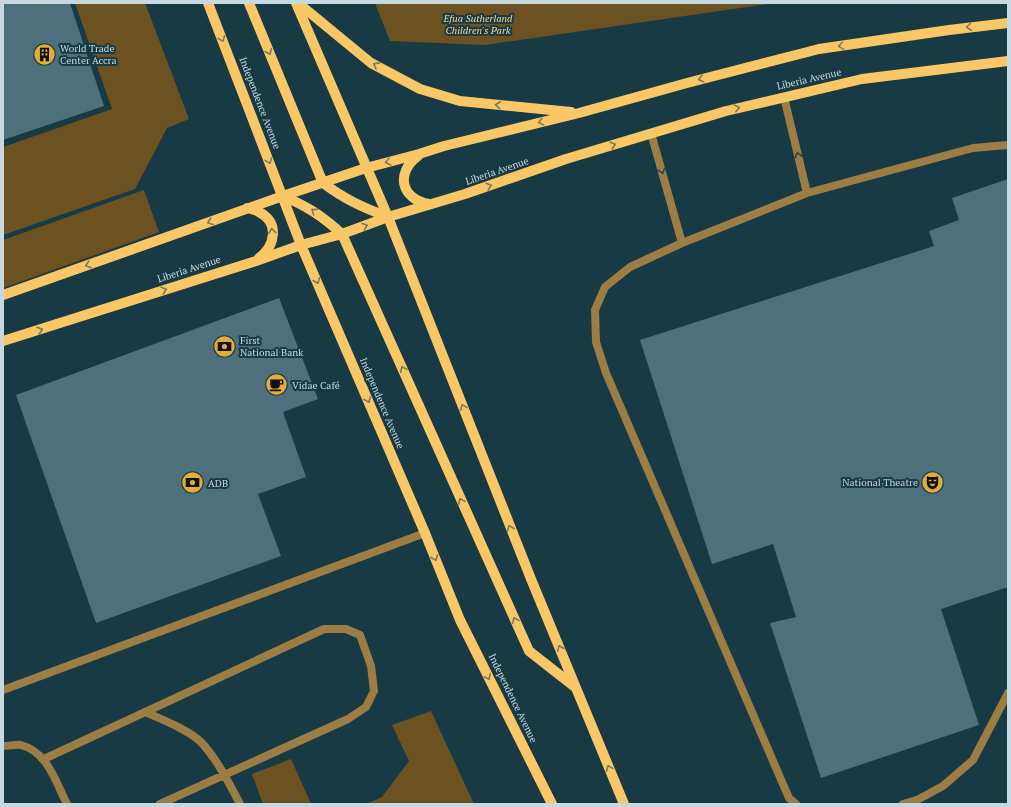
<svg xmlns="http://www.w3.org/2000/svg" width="1011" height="807" font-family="'PT Serif',serif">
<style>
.green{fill:#6c5220}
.building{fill:#4d707c}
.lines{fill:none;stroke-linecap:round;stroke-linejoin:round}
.service{stroke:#9c7d44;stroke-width:8}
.minor{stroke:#9c7d44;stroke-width:8}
.primary{stroke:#fac766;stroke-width:10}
.oneway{stroke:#7e7954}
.oneway2{stroke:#2c4445}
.labels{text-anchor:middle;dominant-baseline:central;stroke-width:4;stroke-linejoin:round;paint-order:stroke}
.park-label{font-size:10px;font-style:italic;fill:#fdd894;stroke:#183a45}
.poi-label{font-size:10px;fill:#c7d9e0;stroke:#183a45;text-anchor:start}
.street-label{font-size:10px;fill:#c7d9e0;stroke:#183a45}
</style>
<rect width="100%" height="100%" fill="#183a45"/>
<path class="green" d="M75 3H145L189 119 167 128 135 189 3 235V147L112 109Z
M375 3H774L485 45 390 41Z
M144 190 159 232 3 288V240Z
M431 711 474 804H366L382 797 409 761 392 725Z
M291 759 311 804H263L252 774Z"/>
<path class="building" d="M3 3H70L104 106 3 140Z
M1008 179V587L941 609 979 725 821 778 770 623 796 617 773 544 712 564 640 340 934 246 929 231 959 220 952 198Z
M279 298 318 399 283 412 306 477 258 494 281 556 96 623 16 395Z"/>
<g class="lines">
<path class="service" d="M784 97 807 193
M651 133 682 243
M3 690 425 533
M145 712C161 719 189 730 202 743 218 761 229 783 240 804
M3 746C9 746 16 744 21 745 48 752 56 783 67 804
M44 759 324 629H346L360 635 371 666 374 691 366 707 348 719 160 804
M796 804 789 798 776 768 606 373 596 342 595 310 605 287 630 267 682 243 807 193 973 148 1008 145
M903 804 917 800 943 786 973 760 1008 693"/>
<path class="minor" d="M916 804 917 800"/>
<path class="primary" d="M208 3 301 245 425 533 460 620 552 804
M249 3 323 183C346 200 362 207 388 217
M296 3 388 217 531 579 624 804
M298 3 371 63 420 89 460 101 571 112
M418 156C395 173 401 199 429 204
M283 196C308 207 321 215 342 234L529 651 575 687
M247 208C251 209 256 210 259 212 280 223 275 246 259 258
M3 295 283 196 366 168 419 154 444 146 579 113 687 83 819 49 949 30 1008 23
M3 341 256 261 301 245 342 234 388 217 465 194 566 159 726 111 862 79 1008 61"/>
</g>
<defs><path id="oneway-chevron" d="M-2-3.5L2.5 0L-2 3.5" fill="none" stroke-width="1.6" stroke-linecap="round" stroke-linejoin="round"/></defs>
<g class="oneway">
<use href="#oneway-chevron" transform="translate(969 27) rotate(173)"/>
<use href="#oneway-chevron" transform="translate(222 39) rotate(69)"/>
<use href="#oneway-chevron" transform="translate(841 46) rotate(171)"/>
<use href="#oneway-chevron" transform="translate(269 52) rotate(67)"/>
<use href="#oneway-chevron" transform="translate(376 65) rotate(-151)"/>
<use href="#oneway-chevron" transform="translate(701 79) rotate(166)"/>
<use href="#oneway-chevron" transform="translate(498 105) rotate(-174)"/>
<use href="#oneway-chevron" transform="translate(737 108) rotate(-13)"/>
<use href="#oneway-chevron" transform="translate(541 122) rotate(166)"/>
<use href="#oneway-chevron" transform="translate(613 145) rotate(-17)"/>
<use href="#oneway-chevron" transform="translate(269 161) rotate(69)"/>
<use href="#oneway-chevron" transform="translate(388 162) rotate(166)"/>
<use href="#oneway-chevron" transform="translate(489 186) rotate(-19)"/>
<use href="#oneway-chevron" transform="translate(314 211) rotate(-146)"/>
<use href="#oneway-chevron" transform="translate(210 222) rotate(160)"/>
<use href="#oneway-chevron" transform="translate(365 226) rotate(-20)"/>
<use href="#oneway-chevron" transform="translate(272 231) rotate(-98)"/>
<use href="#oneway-chevron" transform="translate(88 265) rotate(161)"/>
<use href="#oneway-chevron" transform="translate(317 281) rotate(67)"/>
<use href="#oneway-chevron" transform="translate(164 290) rotate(-18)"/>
<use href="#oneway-chevron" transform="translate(40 330) rotate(-18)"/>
<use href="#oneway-chevron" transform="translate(403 369) rotate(-114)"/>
<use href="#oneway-chevron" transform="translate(368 400) rotate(67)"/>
<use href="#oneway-chevron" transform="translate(463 407) rotate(-112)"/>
<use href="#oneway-chevron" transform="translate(461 501) rotate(-114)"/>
<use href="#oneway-chevron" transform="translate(510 528) rotate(-112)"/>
<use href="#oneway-chevron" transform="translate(435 558) rotate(68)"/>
<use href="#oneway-chevron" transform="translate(515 620) rotate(-114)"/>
<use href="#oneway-chevron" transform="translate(560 648) rotate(-113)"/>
<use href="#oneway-chevron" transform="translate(488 677) rotate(64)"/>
<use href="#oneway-chevron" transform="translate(609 768) rotate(-112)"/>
</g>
<g class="oneway2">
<use href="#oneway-chevron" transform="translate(798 155) rotate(-104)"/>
<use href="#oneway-chevron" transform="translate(662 171) rotate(74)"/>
</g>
<defs>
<symbol id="building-disc" viewBox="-11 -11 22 22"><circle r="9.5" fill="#e5ad36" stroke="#183a45"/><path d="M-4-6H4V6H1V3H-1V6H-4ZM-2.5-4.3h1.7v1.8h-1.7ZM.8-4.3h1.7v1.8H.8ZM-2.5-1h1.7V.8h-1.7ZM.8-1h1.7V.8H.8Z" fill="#111"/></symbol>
<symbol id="bank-disc" viewBox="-11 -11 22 22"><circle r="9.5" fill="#e5ad36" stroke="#183a45"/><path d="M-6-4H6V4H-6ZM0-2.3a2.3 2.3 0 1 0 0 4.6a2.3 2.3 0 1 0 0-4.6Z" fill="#111"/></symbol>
<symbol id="cafe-disc" viewBox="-11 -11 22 22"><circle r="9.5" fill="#e5ad36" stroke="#183a45"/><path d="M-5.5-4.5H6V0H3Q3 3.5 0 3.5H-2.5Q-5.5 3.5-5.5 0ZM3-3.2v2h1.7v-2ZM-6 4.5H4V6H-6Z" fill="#111"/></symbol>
<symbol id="theatre-disc" viewBox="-11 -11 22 22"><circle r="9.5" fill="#e5ad36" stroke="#183a45"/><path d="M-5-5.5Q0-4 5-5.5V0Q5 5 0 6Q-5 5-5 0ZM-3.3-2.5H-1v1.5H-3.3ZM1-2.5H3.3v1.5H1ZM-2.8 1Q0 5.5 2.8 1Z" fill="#111"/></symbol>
</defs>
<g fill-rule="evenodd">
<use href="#building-disc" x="32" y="42" width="25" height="25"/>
<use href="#bank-disc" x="212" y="334" width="25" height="25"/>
<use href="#cafe-disc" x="264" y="372" width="25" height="25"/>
<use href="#theatre-disc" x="920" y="470" width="25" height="25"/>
<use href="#bank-disc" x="180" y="470" width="25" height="25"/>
</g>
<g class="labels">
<g class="park-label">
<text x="478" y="18">Efua Sutherland<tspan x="478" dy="12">Children's Park</tspan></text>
</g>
<g class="poi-label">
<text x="60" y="48">World Trade<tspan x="60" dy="12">Center Accra</tspan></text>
<text x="240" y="340">First<tspan x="240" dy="12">National Bank</tspan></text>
<text x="292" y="385">Vidae Café</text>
<text x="918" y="482" text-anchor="end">National Theatre</text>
<text x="208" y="483">ADB</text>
</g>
<g class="street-label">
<text transform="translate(809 79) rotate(-13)">Liberia Avenue</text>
<text transform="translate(260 103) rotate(69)">Independence Avenue</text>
<text transform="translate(497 171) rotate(-19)">Liberia Avenue</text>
<text transform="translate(189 269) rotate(-18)">Liberia Avenue</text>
<text transform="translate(382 403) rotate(67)">Independence Avenue</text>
<text transform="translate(513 698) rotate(64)">Independence Avenue</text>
</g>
</g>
<rect width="1011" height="807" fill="none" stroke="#c7d9e0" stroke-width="8"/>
</svg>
